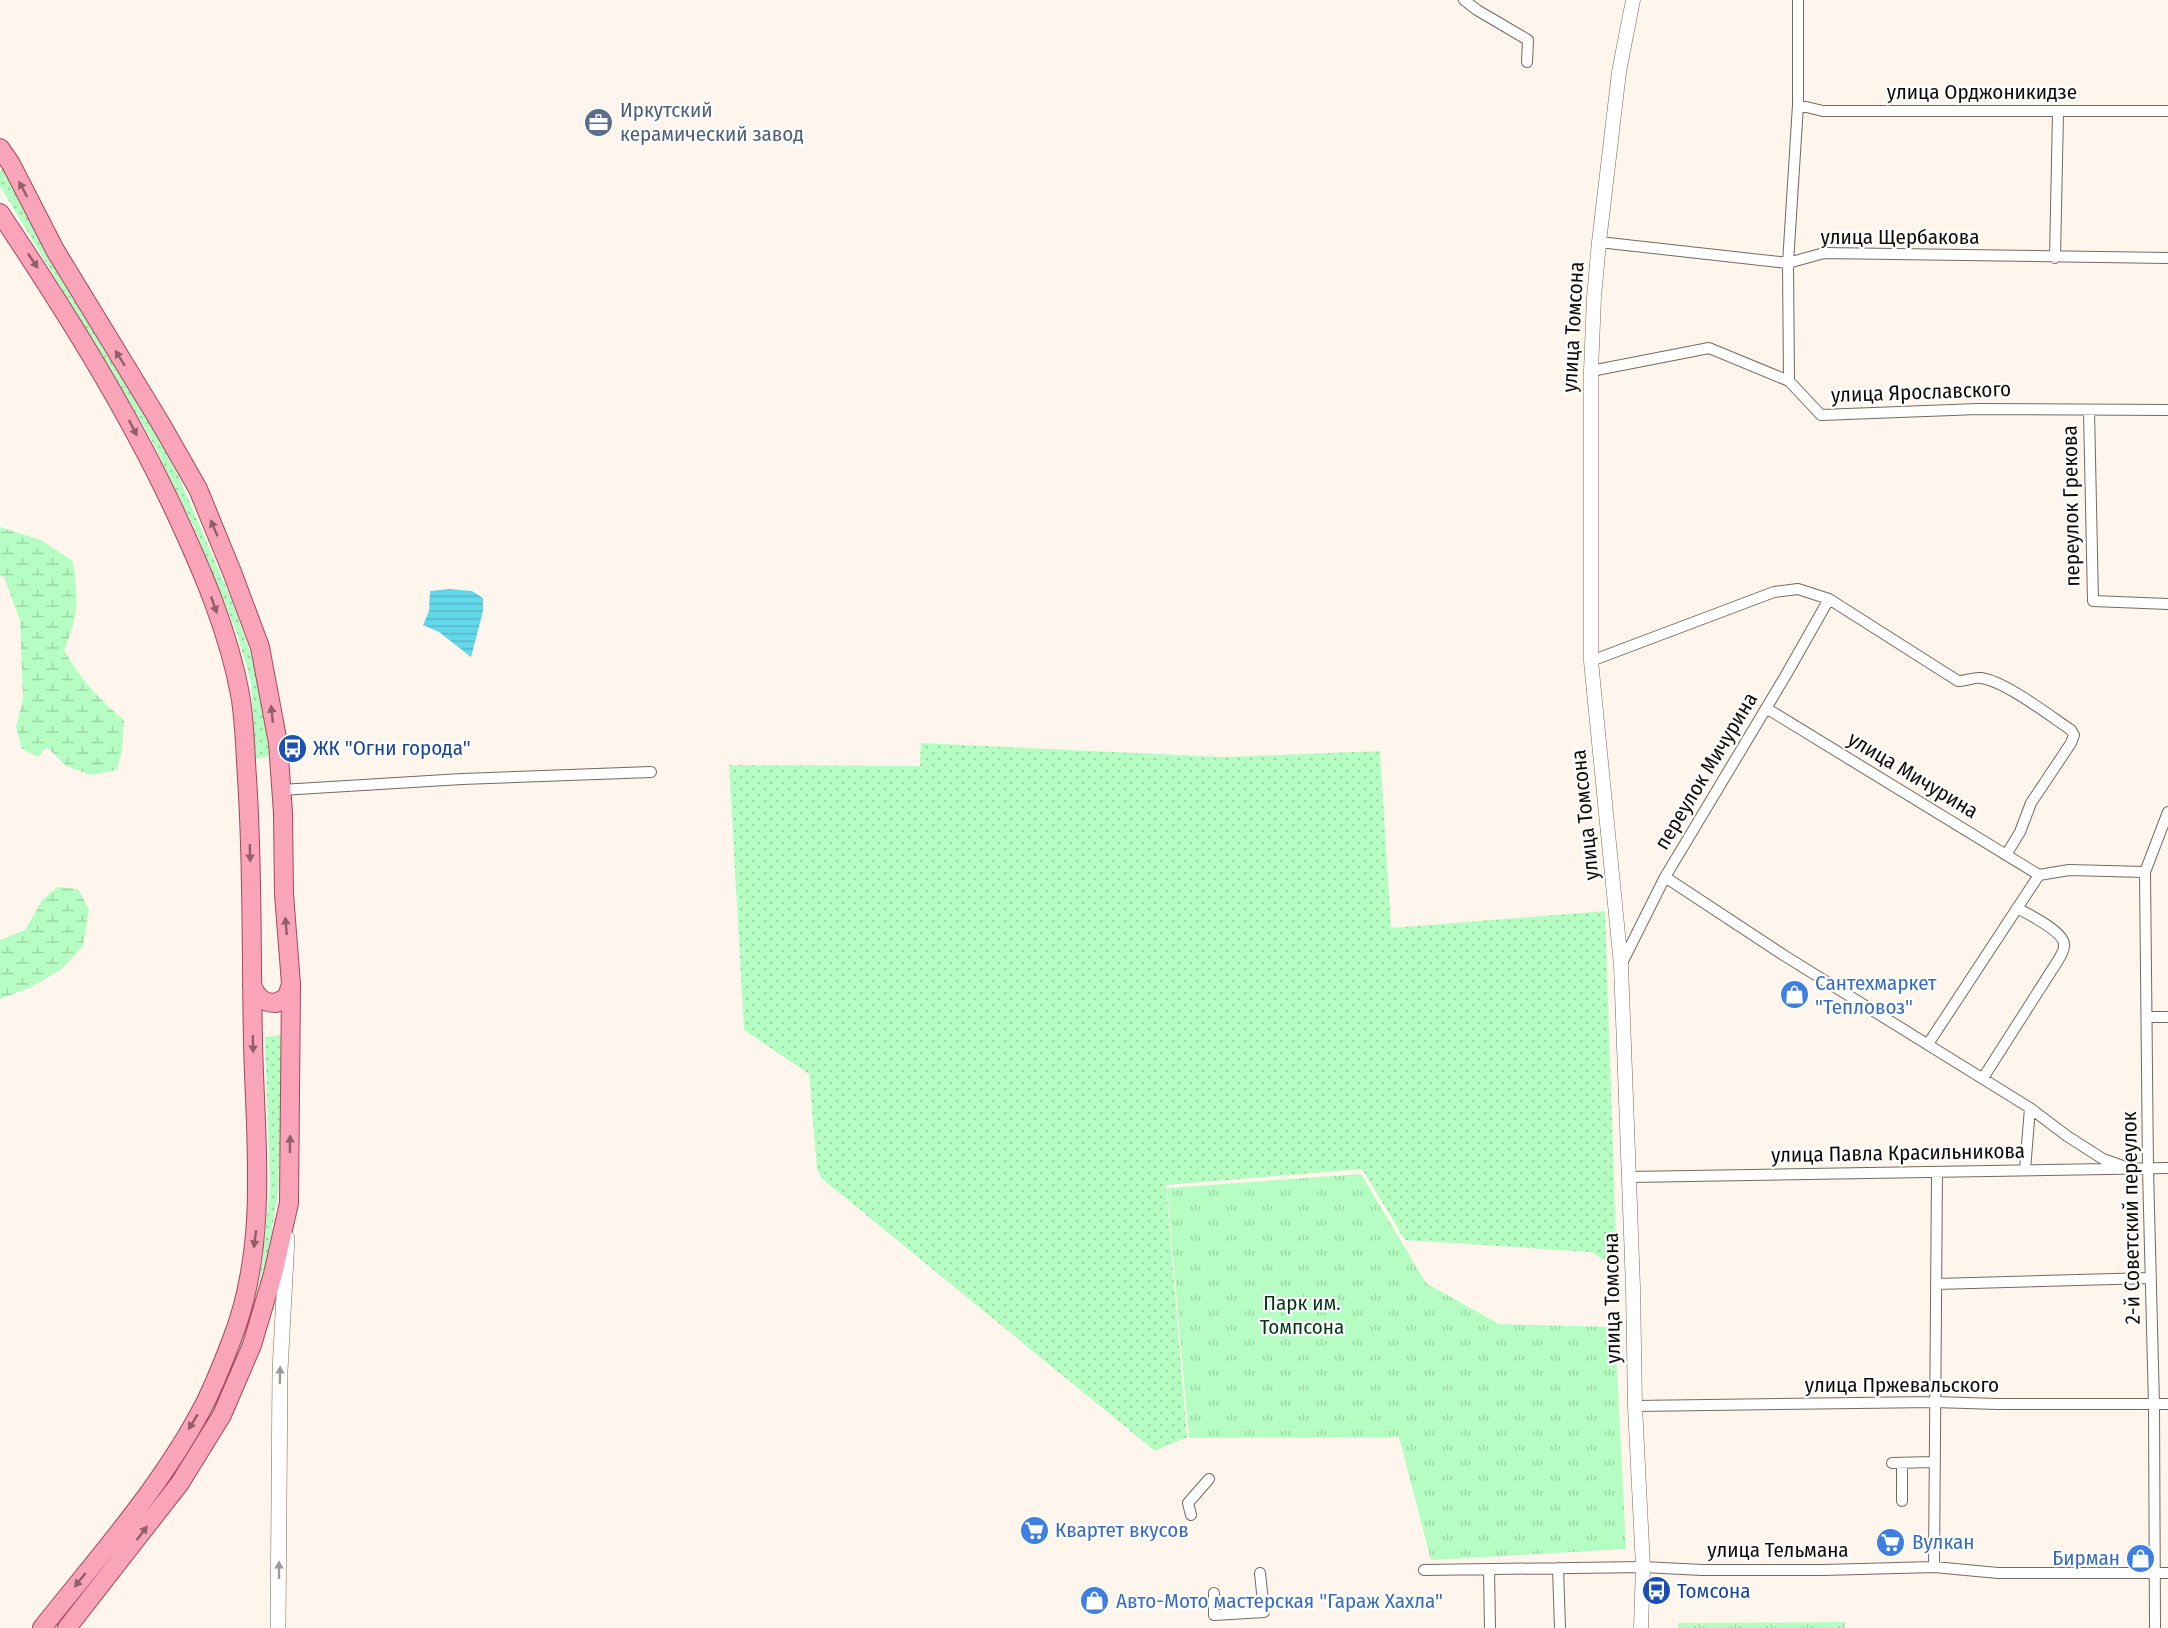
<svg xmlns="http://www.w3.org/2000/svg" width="2168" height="1628" font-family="'Fira Sans Condensed',sans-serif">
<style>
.grass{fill:url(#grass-dots)}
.wetland{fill:url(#wetland-marsh)}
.park{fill:url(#park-tufts)}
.water{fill:url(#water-rules)}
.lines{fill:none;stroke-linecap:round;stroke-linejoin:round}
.minor-casing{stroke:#736b60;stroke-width:12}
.tertiary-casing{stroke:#736b60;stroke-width:15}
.secondary-casing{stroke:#736b60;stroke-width:16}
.primary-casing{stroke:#a5475d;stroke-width:20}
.minor{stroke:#fff;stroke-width:10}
.tertiary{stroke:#fff;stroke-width:14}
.secondary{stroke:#fff;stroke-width:15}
.primary{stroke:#faa4ba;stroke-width:18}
.oneway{fill:#905f69}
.oneway2{fill:#9f9d9c}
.labels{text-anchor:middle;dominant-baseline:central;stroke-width:4.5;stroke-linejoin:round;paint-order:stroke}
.street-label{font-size:21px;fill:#0e0b07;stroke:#fff}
.service-label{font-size:21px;fill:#4e5e75;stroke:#fff;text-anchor:start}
.transit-label{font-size:21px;fill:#164399;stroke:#fff;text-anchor:start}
.shop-label{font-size:21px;fill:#366cbe;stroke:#fff;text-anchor:start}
.park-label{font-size:21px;fill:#023a16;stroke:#fff}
</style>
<defs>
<pattern id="grass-dots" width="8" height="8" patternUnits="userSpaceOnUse" patternTransform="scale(1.5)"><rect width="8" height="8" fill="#b6fdc3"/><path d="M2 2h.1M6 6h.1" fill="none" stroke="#9bd8a6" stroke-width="1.8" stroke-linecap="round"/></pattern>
<pattern id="wetland-marsh" width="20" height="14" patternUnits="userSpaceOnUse" patternTransform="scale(1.5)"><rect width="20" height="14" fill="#b6fdc3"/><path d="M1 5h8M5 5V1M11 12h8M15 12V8" fill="none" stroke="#9bd8a6"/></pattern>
<pattern id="park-tufts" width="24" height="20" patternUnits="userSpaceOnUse" patternTransform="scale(1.5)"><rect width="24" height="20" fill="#b6fdc3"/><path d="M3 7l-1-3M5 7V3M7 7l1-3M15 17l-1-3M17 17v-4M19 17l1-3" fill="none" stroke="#9bd8a6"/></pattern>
<pattern id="water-rules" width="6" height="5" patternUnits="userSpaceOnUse" patternTransform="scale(1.5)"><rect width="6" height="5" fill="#62d8ea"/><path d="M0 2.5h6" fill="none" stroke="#54b8c7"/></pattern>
</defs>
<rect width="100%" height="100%" fill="#fef6ec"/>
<path class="grass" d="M5 167 132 390 179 477 232 601 258 674 270 756 255 759 251 682 237 634 195 530 149 435 0 186V170Z
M921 743 1223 757 1380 751 1391 928 1605 911 1617 1268 1591 1252 1405 1240 1362 1169 1166 1185 1187 1437 1155 1451 821 1178 817 1169 809 1074 744 1030 729 765 920 766Z
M283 1035V1082L278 1193 261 1294 219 1404 163 1494 59 1628H55L145 1507 203 1421 235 1358 259 1284 270 1189 265 1037Z"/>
<path class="wetland" d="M0 527 41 540 73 561C78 601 80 612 64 650 82 681 97 697 124 720L122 750 117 770 91 775 66 766 47 747 38 757 22 749 16 727 23 699 20 621 4 577 0 576Z
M57 887 78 889 89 910 83 946 61 970 29 988 0 999V940L25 930 43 899Z"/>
<path class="park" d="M1361 1174 1426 1283 1499 1324 1615 1327 1626 1549 1431 1560 1399 1437 1189 1438 1167 1188Z
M1846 1622 1844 1628H1678V1623Z"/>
<path class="water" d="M449 589 472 591 483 598V611L471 657 439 632 423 625 429 611 430 591Z"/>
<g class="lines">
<defs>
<path id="minor" d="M1464 0 1477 10 1528 40 1527 62
M1798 105 1823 111H2168
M1599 242 1788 263 1824 253 2168 258
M2055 258 2058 112
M1591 371 1709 348 1789 381 1821 415 1978 409 2168 410
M1789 381 1788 263 1798 105V0
M2089 410 2093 601 2168 604
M1591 661 1774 592 1798 589 1829 599 1958 681C1966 681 1974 677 1981 678 2005 681 2050 716 2071 730L2074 735 2071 743 2031 803 2020 832 2006 855
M1766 708 2039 875
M281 790 462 779 651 772
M1665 877 1785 956 2030 1108 2067 1136 2103 1159 2131 1169
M1621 965 1665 877 1786 675 1829 599
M2147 1017H2168
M1928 1044 2039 875 2069 870 2145 872
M1983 1078 2057 962C2060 957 2065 950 2064 944 2063 931 2028 914 2017 908
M2025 1170 2030 1108
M1629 1177 2168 1168
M1936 1284 2151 1278
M1635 1406 1934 1402 1998 1404H2168
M1892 1463 1934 1462
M1902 1501V1463
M1191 1515 1188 1503 1209 1479
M1934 1567 1937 1172
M1558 1568 1560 1628
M1489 1569 1490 1628
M1424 1570 1643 1567 1702 1570H1823L1934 1567 1998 1573H2168
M1214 1593V1615L1264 1612 1260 1573
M2155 1628 2154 1405 2148 1169 2145 872 2168 812"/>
<path id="tertiary" d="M1633 0 1619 72 1599 242 1594 297 1591 371V661L1621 965 1633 1287 1635 1406 1643 1567 1641 1628"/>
<path id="secondary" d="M278 1628 280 1371 287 1238"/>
<path id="primary" d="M0 148 11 164 55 250 161 424 198 489 232 572 260 647 278 743 283 813 284 894 291 984 289 1203 273 1274 252 1345 222 1415 180 1483 67 1628
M0 213C64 309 126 407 175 512 202 570 228 630 240 694 245 722 245 750 247 778 253 866 251 953 253 1041 255 1140 269 1244 232 1339 224 1360 215 1383 205 1403 163 1485 99 1556 42 1628
M252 985C257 997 262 1003 276 1003L287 997 291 984"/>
</defs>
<use href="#minor" class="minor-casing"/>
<use href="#tertiary" class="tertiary-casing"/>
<use href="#secondary" class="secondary-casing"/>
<use href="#primary" class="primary-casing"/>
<use href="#minor" class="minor"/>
<use href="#tertiary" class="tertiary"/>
<use href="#secondary" class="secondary"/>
<use href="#primary" class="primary"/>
</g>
<defs><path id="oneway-solid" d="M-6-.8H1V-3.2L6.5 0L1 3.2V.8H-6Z" transform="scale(1.5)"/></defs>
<g class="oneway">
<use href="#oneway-solid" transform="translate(23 189) rotate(-118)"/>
<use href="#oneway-solid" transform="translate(33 261) rotate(56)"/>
<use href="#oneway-solid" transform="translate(120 358) rotate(-122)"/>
<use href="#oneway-solid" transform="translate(133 428) rotate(63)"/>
<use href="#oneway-solid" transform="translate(214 528) rotate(-113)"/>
<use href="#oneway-solid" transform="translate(214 605) rotate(71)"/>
<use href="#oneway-solid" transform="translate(272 714) rotate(-96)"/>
<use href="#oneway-solid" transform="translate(250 853) rotate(89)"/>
<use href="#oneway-solid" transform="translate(286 926) rotate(-95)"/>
<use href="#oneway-solid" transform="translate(253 1044) rotate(89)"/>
<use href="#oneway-solid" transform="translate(290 1144) rotate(-89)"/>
<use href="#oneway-solid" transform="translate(255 1239) rotate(97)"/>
<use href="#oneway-solid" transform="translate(193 1422) rotate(121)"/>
<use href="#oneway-solid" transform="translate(142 1533) rotate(-53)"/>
<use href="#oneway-solid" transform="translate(80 1580) rotate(128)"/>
</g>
<g class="oneway2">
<use href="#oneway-solid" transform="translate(280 1375) rotate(-89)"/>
<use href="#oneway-solid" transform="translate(279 1570) rotate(-90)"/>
</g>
<defs>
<symbol id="office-disc" viewBox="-11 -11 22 22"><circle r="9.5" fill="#5c6f8a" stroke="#fff"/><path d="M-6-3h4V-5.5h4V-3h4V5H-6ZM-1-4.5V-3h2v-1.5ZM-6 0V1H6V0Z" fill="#fff"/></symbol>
<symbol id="bus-disc" viewBox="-11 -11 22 22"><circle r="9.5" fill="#1a4fb4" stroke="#fff"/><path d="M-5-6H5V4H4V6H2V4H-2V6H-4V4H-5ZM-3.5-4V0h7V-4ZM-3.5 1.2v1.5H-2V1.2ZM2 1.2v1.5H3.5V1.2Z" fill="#fff"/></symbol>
<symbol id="shop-disc" viewBox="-11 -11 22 22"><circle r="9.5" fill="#3f7fe0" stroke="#fff"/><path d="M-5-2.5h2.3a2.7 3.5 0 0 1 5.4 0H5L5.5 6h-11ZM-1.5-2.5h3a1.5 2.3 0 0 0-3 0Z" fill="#fff"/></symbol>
<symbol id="supermarket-disc" viewBox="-11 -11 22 22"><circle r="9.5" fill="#3f7fe0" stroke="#fff"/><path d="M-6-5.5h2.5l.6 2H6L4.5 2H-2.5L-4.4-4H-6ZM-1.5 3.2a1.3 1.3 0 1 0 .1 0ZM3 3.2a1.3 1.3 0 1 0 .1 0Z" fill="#fff"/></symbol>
</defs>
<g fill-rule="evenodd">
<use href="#office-disc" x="582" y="106" width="33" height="33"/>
<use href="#bus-disc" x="276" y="732" width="33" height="33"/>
<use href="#shop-disc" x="1778" y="978" width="33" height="33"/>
<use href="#supermarket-disc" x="1018" y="1514" width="33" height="33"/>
<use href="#supermarket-disc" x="1874" y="1526" width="33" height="33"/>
<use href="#shop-disc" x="2124" y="1542" width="33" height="33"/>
<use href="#bus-disc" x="1640" y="1574" width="33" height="33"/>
<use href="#shop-disc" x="1078" y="1584" width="33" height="33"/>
</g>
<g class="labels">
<g class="street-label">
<text x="1982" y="92">улица Орджоникидзе</text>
<text x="1900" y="237">улица Щербакова</text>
<text transform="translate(1573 327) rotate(-87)">улица Томсона</text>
<text transform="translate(1921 392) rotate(-2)">улица Ярославского</text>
<text transform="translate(2071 506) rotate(-91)">переулок Грекова</text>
<text transform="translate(1706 771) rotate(-59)">переулок Мичурина</text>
<text transform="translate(1913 775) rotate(31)">улица Мичурина</text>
<text transform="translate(1585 815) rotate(-96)">улица Томсона</text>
<text transform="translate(1898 1153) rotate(-1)">улица Павла Красильникова</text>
<text transform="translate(2131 1218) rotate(-91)">2-й Советский переулок</text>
<text transform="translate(1612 1298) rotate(-91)">улица Томсона</text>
<text x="1902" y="1385">улица Пржевальского</text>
<text x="1778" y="1550">улица Тельмана</text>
</g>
<g class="service-label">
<text x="620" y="110">Иркутский<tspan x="620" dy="24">керамический завод</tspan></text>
</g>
<g class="transit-label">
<text x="313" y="748">ЖК "Огни города"</text>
<text x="1677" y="1591">Томсона</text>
</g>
<g class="shop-label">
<text x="1815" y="983">Сантехмаркет<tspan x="1815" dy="24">"Тепловоз"</tspan></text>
<text x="1055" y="1530">Квартет вкусов</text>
<text x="1912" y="1542">Вулкан</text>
<text x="2120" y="1558" text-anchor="end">Бирман</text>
<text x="1116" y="1601">Авто-Мото мастерская "Гараж Хахла"</text>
</g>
<g class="park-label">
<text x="1302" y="1303">Парк им.<tspan x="1302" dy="24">Томпсона</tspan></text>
</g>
</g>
</svg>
